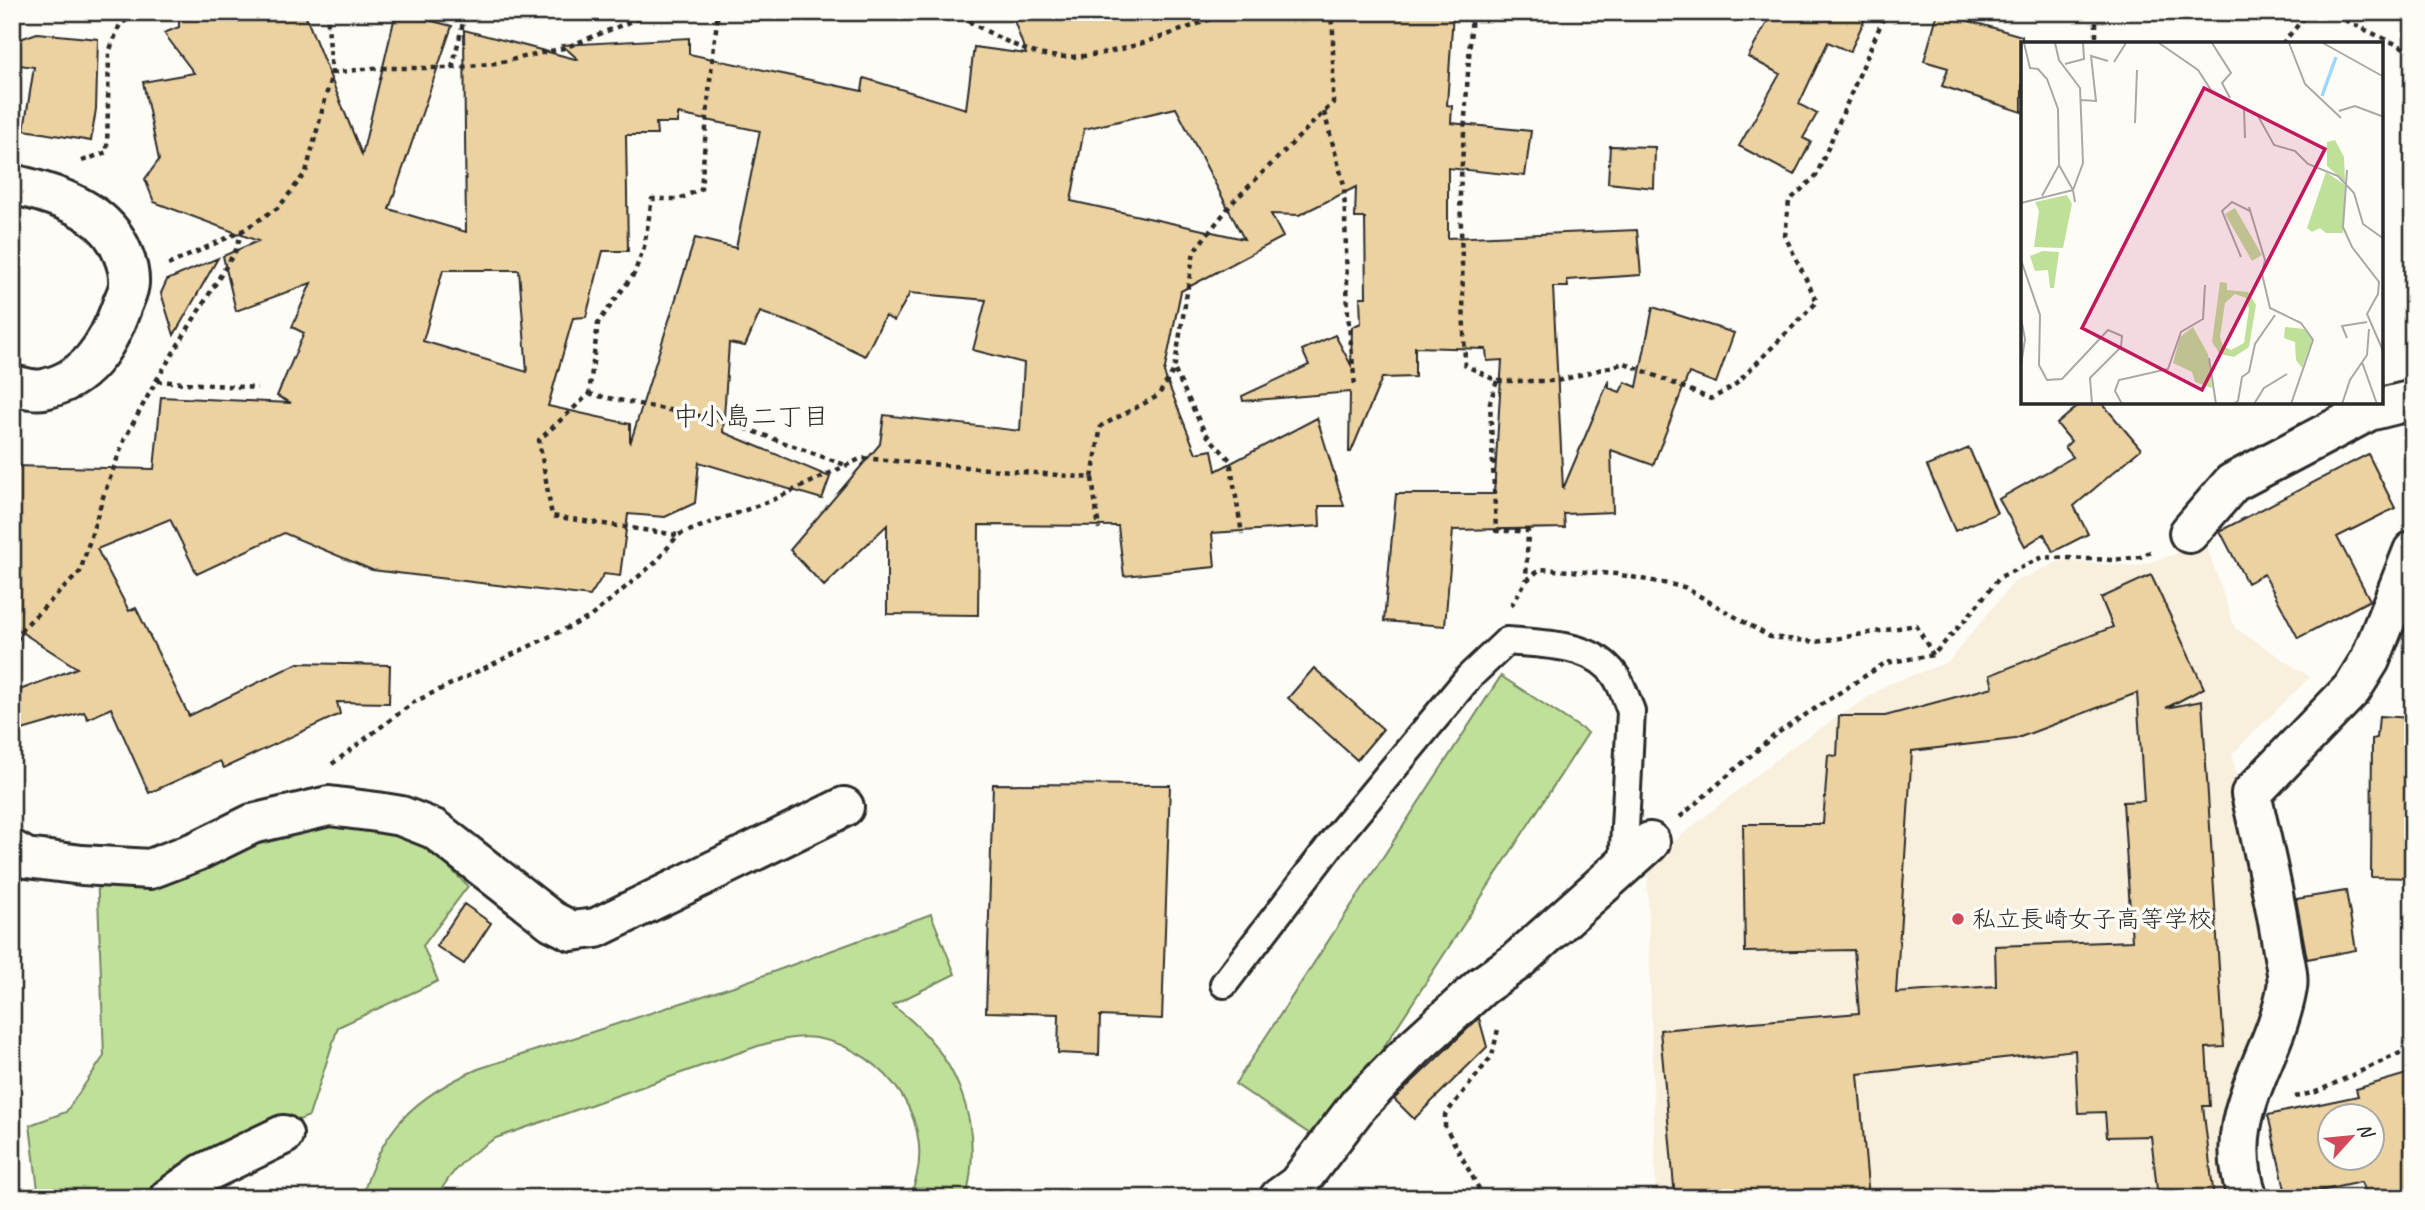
<svg xmlns="http://www.w3.org/2000/svg" width="2425" height="1210" font-family="Caveat,'Klee One',sans-serif">
<style>
.built{fill:#f8efdd}
.green{fill:#bfe099;stroke:#758662;stroke-width:2}
.building{fill:#ecd2a1;stroke:#2b2b2b;stroke-width:2;fill-rule:evenodd}
.lines{fill:none;stroke-linecap:round;stroke-linejoin:round}
.service-casing{stroke:#2b2b2b;stroke-width:32}
.minor-casing{stroke:#2b2b2b;stroke-width:44}
.path{stroke:#2b2b2b;stroke-width:4.5;stroke-dasharray:5 5;stroke-linecap:butt}
.service{stroke:#fdfcf7;stroke-width:26}
.minor{stroke:#fdfcf7;stroke-width:38}
.poi-dot{fill:#d1495b;stroke:#fdfcf7;stroke-width:2.5}
.labels{text-anchor:middle;dominant-baseline:central;stroke-width:7;stroke-linejoin:round;paint-order:stroke}
.poi-label{font-size:24px;fill:#2b2b2b;stroke:#fdfcf7;text-anchor:start}
.neighbourhood-label{font-size:26px;fill:#2b2b2b;stroke:#fdfcf7}
.inset-river{fill:none;stroke:#9ed7fe;stroke-width:3.5}
.inset-road{fill:none;stroke:#a9a8a5;stroke-width:2}
.view{fill:#c2185b;fill-opacity:0.15;stroke:#c2185b;stroke-width:3.5}
.inset-edge{fill:none;stroke:#2b2b2b;stroke-width:3.5}
</style>
<rect width="100%" height="100%" fill="#fdfcf7"/>
<filter id="ink" filterUnits="userSpaceOnUse"><feTurbulence type="fractalNoise" baseFrequency=".0143" numOctaves="2"/><feDisplacementMap in="SourceGraphic" scale="14" xChannelSelector="R" yChannelSelector="G"/><feConvolveMatrix kernelMatrix="1 2 1 2 8 2 1 2 1" color-interpolation-filters="sRGB"/></filter>
<g filter="url(#ink)">
<path class="built" d="M2206 544 2235 628 2310 677 2232 754 2279 974 2233 1198H1656L1647 863 1792 747 1887 685 1948 662 2013 583 2060 561 2138 566Z"/>
<path class="green" d="M1501 676 1588 733 1322 1142 1235 1084Z
M329 822 388 825 432 851 468 886 423 946 438 981 338 1027 309 1116 226 1149 152 1198H39L30 1125 66 1112 104 1056 97 870Z
M931 914 955 974 892 1005C956 1051 985 1120 966 1198H909C943 1127 888 1050 816 1038 797 1035 777 1041 758 1046L496 1138C466 1156 454 1167 436 1198H362C381 1129 414 1097 478 1069L740 984Z"/>
<path class="building" d="M179 12H304L362 155 396 12 452 26 389 209 466 232 464 30 579 60 562 45 689 38V54L862 91 864 78 966 109 974 47 1026 54 1011 12H1453L1447 105 1452 106 1451 123 1531 131 1525 176 1448 168V238L1637 230 1641 275 1567 280 1568 287H1553L1563 489 1609 380V388L1620 392 1625 382 1637 387 1653 307 1734 333 1716 383 1689 373 1653 465 1611 450 1613 512 1564 514 1565 528 1453 530 1445 626 1384 621 1396 494H1494L1502 360 1487 361 1486 349 1415 347V377L1382 378 1351 452H1349L1350 392 1243 401 1242 396 1309 365 1302 350 1335 335 1351 365 1352 327 1361 323 1360 297H1366L1365 218H1355L1356 187 1299 215 1271 214 1283 237 1181 291 1164 373 1196 453 1212 450 1216 471 1317 418 1344 506H1319L1320 526 1212 533 1215 567 1124 576 1118 526 979 525 978 615 887 614V525L824 586 790 550 880 444 884 415 1020 431 1024 363 973 350 986 300 910 293 894 321 885 316 865 356 811 330 760 312 745 346 729 343 723 432 830 477 822 499 699 462 695 503 665 517 628 514 620 576 604 574 590 596 372 570 284 533 197 574 170 519 97 549 129 611 136 608 189 716 298 663 390 665 389 703 337 702 340 714 224 768 220 761 149 793 111 708 88 719 84 712 12 733V693L77 668 12 626V466L154 469 161 397 291 403 277 396 304 333 292 327 311 283 236 311 223 256 258 241 154 202 145 179 159 160 143 82 194 73 164 33 179 27ZM1176 108 1244 239 1071 201 1084 129ZM678 114 760 131 736 248 695 238 630 444V424L548 406 573 318 586 317 603 251H628L626 135H657L656 123H678ZM443 270H519L527 372 423 341Z
M1765 12H1868L1850 52 1828 42 1799 104 1817 114 1803 138 1811 142 1794 175 1739 146 1780 74 1748 57 1771 15Z
M1938 12 2022 36V112L1942 86 1948 68 1924 61Z
M37 33 98 39 96 109 91 141 24 130 34 67 12 64V42Z
M1610 146 1655 147 1654 188 1608 183Z
M218 258 174 335 161 293 167 280Z
M2083 402H2101L2141 449 2074 506 2088 534 2053 552 2044 534 2025 546 1999 499 2073 457 2065 447 2071 441 2057 424Z
M1969 448 1997 513 1955 531 1927 466Z
M2368 454 2395 508 2337 537 2370 600 2298 638 2264 574 2247 583 2220 531Z
M2151 575 2204 688 2166 708 2202 701 2224 1047 2206 1048 2210 1106H2203L2214 1198H2158L2151 1136 2107 1137 2105 1112 2078 1113 2075 1050 1858 1074 1869 1198H1675L1660 1030 1859 1013 1854 950 1745 952 1743 824H1823L1828 755 1837 756 1839 716H1885L1993 687 1990 675 2113 627 2101 598ZM2137 693 2144 801 2123 802 2132 941 1995 946 1996 986 1896 993 1912 751 2015 739Z
M1314 668 1383 729 1357 760 1288 698Z
M2379 716 2413 718V878L2371 877 2372 739 2377 738Z
M993 784 1170 785 1162 1019 1100 1016 1099 1055 1058 1053 1059 1014 986 1012Z
M2346 891 2356 950 2307 959 2296 899Z
M464 904 491 923 464 964 436 946Z
M1479 1018 1487 1047 1414 1119 1394 1099Z
M2413 1072V1198H2368L2361 1182 2287 1198 2268 1115 2358 1096 2356 1089ZM2330 1116H2372V1158H2330Z"/>
<g class="lines">
<defs>
<path id="service" d="M1224 984 1339 834 1469 677 1507 641C1538 644 1584 643 1608 667 1620 678 1625 696 1631 711L1623 867"/>
<path id="minor" d="M12 184C45 192 85 203 108 229 119 241 130 266 129 283 129 291 123 301 121 308 107 347 86 380 44 389 34 391 22 387 12 385
M2189 533 2232 483 2369 411 2413 400
M12 850 26 858 82 865 150 869 197 851 252 824 329 806 377 812 401 816 434 829 552 921 572 931 596 928 844 807
M169 1198 204 1173 283 1135
M1279 1198 1297 1185 1359 1104 1416 1046 1482 986 1516 962 1650 842
M2248 1198C2218 1115 2274 1063 2287 988 2289 977 2285 962 2283 951 2275 898 2263 846 2251 794L2352 689 2370 660 2413 551"/>
</defs>
<use href="#service" class="service-casing"/>
<use href="#minor" class="minor-casing"/>
<path class="path" d="M951 12C976 25 1002 41 1029 51 1088 72 1174 31 1231 12
M1472 12 1460 193 1465 365 1497 381H1557L1625 363 1711 399 1734 386 1817 302 1785 236 1789 201 1816 176 1886 12
M2096 12V44
M2327 12 2413 52
M2282 44 2309 12
M452 68 464 19 471 12
M332 73 372 68H452L497 63 564 48 655 12
M1324 112 1344 185 1348 315 1355 386
M82 161 107 152 109 52 120 24 140 12
M168 265 242 231 279 207 306 172 332 73 327 12
M1175 371 1205 433 1230 460 1242 534
M157 381 257 388
M1497 381 1490 402 1496 531H1528L1526 580
M589 394 728 422 848 466
M1092 478 1099 529
M677 535 552 516 539 440 589 394 598 323 634 274 644 247 652 199H679L701 189 710 80 718 12
M1511 606 1526 581 1540 569 1616 574 1684 587 1770 637 1816 642 1916 625 1933 655
M12 649 23 628 80 572 104 494 125 438 156 381 236 250 242 231
M332 764 414 702 590 617 656 562 678 535 775 499 862 458 1092 478 1101 426 1158 396 1174 370 1194 251 1233 202 1333 103V31L1330 12
M1680 817 1776 734 1885 663 1933 655 1966 619 2000 577 2043 557 2113 560 2140 557 2154 550
M2295 1097 2316 1092 2413 1047
M1484 1198 1445 1126V1115L1492 1056 1498 1029"/>
<use href="#service" class="service"/>
<use href="#minor" class="minor"/>
</g>
</g>
<circle class="poi-dot" cx="1958" cy="919" r="7"/>
<g class="labels">
<g class="poi-label">
<text x="1972" y="919">私立長崎女子高等学校</text>
</g>
<g class="neighbourhood-label">
<text x="751" y="416">中小島二丁目</text>
</g>
</g>
<g transform="translate(2021 42)">
<rect width="362" height="362" fill="#fdfcf7"/>
<path d="M314 98 323 115 324 140 306 124V100ZM305 130 324 143 322 191H305L299 186 291 190 286 186ZM46 153 51 162 42 206 13 205 18 169 14 160ZM214 166 241 213 231 219 204 172ZM22 209 38 210 33 246H29L27 228 14 229 9 214ZM199 240 206 241V248L227 250 235 263 228 305 213 315 199 312 191 300ZM214 252 225 256 228 267 223 301 210 308 202 304 199 295 204 261ZM172 285 187 312 191 346 174 340 171 330 152 321 159 295ZM264 285 283 287 291 298 281 326 275 318 274 300 263 296Z" fill="#bfe099" fill-rule="evenodd"/>
<path class="inset-river" d="M301 54 315 15"/>
<path class="inset-road" d="M3 1 9 26 17 27 26 37 37 67 38 123 52 148M34 1 38 18 59 46 62 121 52 148 54 160M138 1 177 28 190 48 237 74 253 103 274 109 287 122 317 134 333 151 342 182 363 197M191 1 210 31 201 41 209 56M268 1 284 42 320 76M302 1 363 35M93 20 105 1M44 22 63 17 62 1M60 58 75 59 70 14 87 19M223 66 224 96M318 69 334 64 363 75M114 81 116 28M326 128 322 185 331 205 358 240 357 252 346 272 363 311M21 154 38 123M0 161 52 148M228 165 244 218 241 232 249 266 280 281 292 298 270 362M220 215 201 169 211 160 229 169M0 218 19 273 18 323 26 338 41 337 87 288 101 294 100 305 69 336 71 362M0 276 4 297 0 323M326 296 321 284 346 280M188 316 195 362M341 320 356 362M101 362 94 349 98 338 147 327 160 290 182 277 184 243M212 362 217 359 221 335 228 330 234 302 254 273M233 362 243 346 266 332M321 362 329 338 346 313 348 287"/>
<path class="view" d="M183 46 304 107 181 348 61 286Z"/>
<rect width="362" height="362" class="inset-edge"/>
</g>
<rect width="2425" height="1210" fill="none" stroke="#fdfcf7" stroke-width="42"/>
<rect x="21" y="21" width="2383" height="1168" fill="none" stroke="#2b2b2b" stroke-width="2.5" filter="url(#ink)"/>
<g transform="translate(2351 1137) rotate(63)"><circle r="33" fill="#fdfcf7" stroke="#a9a8a5" stroke-width="2"/>
<path d="M0-5L12 26L0 18L-12 26Z" fill="#d1495b"/>
<text y="-10" font-size="19" font-weight="bold" text-anchor="middle" fill="#2b2b2b">N</text>
</g>
</svg>
